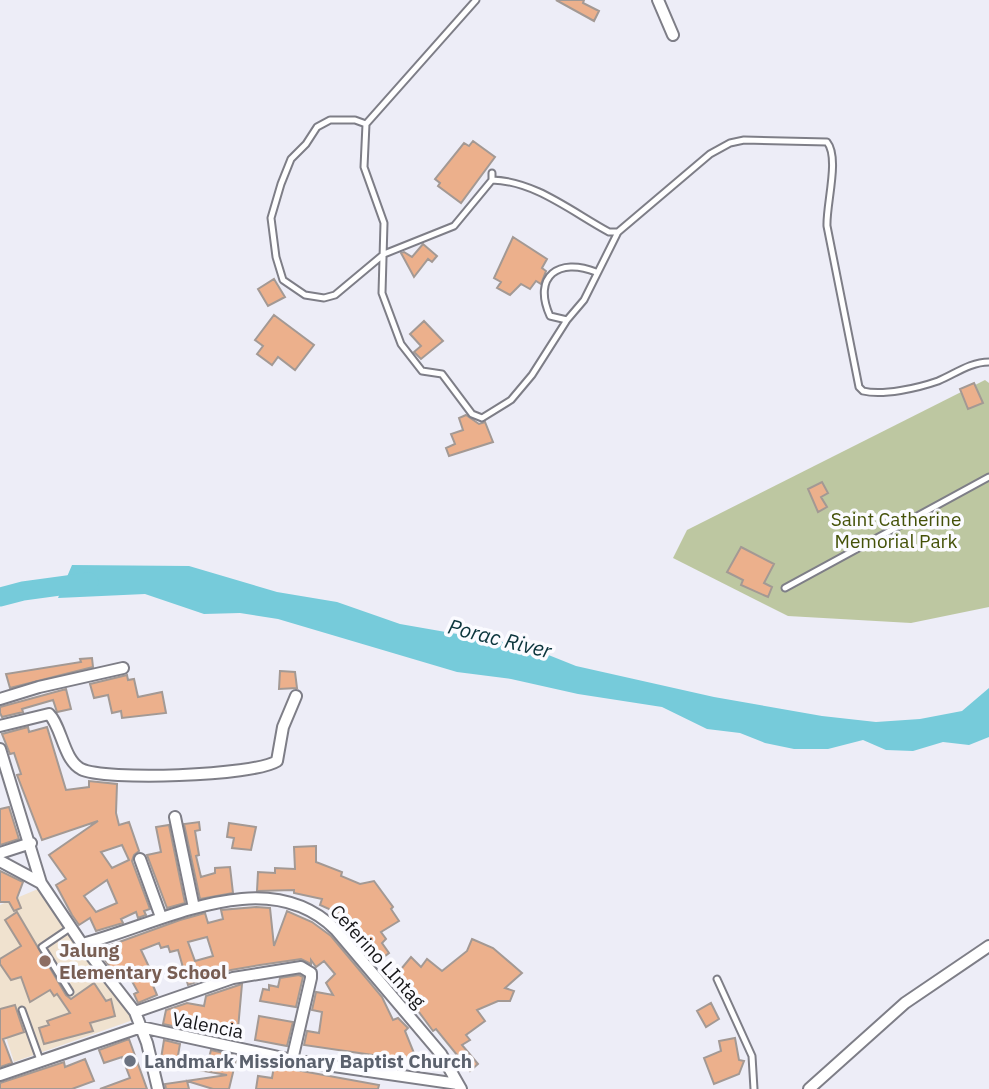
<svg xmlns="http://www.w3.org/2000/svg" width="989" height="1089" font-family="'IBM Plex Sans',sans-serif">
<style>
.education{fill:#f0e2cf}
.green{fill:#bdc7a1}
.water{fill:#76cbda}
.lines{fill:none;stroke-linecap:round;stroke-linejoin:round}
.river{stroke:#76cbda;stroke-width:19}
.building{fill:#ecb08c;stroke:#a39994;stroke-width:2;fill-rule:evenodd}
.lane-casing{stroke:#7e7e87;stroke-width:9}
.street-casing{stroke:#7e7e87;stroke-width:14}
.lane{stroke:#fff;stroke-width:5}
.street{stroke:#fff;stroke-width:10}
.education-dot{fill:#8d6e63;stroke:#fbfbff;stroke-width:2.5}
.worship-dot{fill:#6b7280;stroke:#fbfbff;stroke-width:2.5}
.labels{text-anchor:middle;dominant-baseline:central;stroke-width:7;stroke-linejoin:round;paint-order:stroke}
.park-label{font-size:19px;fill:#445108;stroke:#fbfbff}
.education-label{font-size:19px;font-weight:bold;fill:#785e54;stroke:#fbfbff;text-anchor:start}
.street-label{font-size:19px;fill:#161619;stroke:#fbfbff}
.worship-label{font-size:19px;font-weight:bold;fill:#5b616d;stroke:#fbfbff;text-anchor:start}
.water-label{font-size:21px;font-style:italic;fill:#0a343b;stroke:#fbfbff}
</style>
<rect width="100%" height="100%" fill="#ededf7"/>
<path class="education" d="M38 889 133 1020 14 1062 0 1018V905Z"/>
<path class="green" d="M985 380 989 383V607L911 623 788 616 673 558 687 530Z"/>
<path class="water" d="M72 565 189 566 277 592 337 602 400 624 526 646 576 666 714 697 822 716 876 722 920 719 962 711 989 688V737L969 745 943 742 913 751 886 750 863 740 828 749H794L765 743 740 733 707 729 662 707 578 694 511 679 457 672 278 619 240 613 204 614 145 594 58 598Z"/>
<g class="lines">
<path class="river" d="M0 597 23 591 89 582"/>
</g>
<path class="building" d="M556 0H584L583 3 599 11 594 21Z
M473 141 495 157 461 203 438 186 440 183 435 179 464 143 469 146Z
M513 237 547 259 542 268 546 271 541 284 536 281 530 289 521 284 510 295 497 288 501 282 494 278Z
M423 244 437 256 432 262 428 259 414 277 401 253 404 252 412 257Z
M274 279 285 297 268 306 258 289Z
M274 315 314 345 295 370 278 357 272 365 257 354 263 346 255 340Z
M424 321 443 341 421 359 414 352 421 346 410 334Z
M974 383 983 403 968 409 960 389Z
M466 415 479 424 485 422 493 442 449 456 446 448 455 444 451 434 463 430 459 418Z
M822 482 828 493 821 497 827 507 818 512 808 489Z
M741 547 774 564 764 583 772 587 768 597 741 585 743 580 727 572Z
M92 658 93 667 10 688 6 674 81 662 80 659Z
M280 671 295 672 297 688 279 689Z
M127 675 128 680 134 679 138 697 162 692 166 713 122 718 121 711 112 713 108 695 94 698 90 684Z
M66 689 71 709 57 712 53 700 22 709 23 712 2 717 0 713V707Z
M28 727 29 732 47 727 66 790 89 787V781L117 784 116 813 119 825 129 822 139 851 134 855 132 861 150 909 144 911 146 915 138 918 136 912 121 919 123 923 96 931 90 918 79 925 72 915 56 885 66 879 49 855 98 821 42 840 17 775 21 774 14 753 10 754 2 734ZM122 845 129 860 112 868 101 852ZM107 880 117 903 96 912 84 896Z
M9 807 19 839 0 845V809Z
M199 822 200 830 195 831 199 855 196 856 201 877 215 873V868L230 867 233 893 200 899 184 824Z
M229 823 256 827 251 850 232 848 234 838 227 837Z
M169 825 185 903 167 908 147 855 161 852 156 827Z
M316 846V862L342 872 341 876 360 884 374 881 393 907 391 909 399 921 381 932 386 939 382 943 389 953 375 964 333 918 338 913 320 905 322 899 294 893V890L257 891 258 872 275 873V868L295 869 294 847Z
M0 871 23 882 17 898 21 908 14 911 9 902H0Z
M256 907 270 908 274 946 287 911 312 922 331 936 382 997 393 1020 398 1018 408 1028 405 1031 416 1058 389 1065 386 1057 304 1045 307 1031 319 1033 322 1012 312 1010 316 992 333 995 326 983 335 974 324 961 316 967 311 960V964L301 959 260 965 231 970 188 985 178 950 170 952 168 946 161 948 159 943 141 950 150 969 149 976 157 995 138 1003 134 994 138 992 129 976 121 981 97 950 180 920 205 913 208 923 223 919 221 910ZM207 937 213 956 195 961 188 942Z
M17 912 66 995 71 999 94 983 106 1001 111 999 115 1016 90 1023 93 1031 44 1044 39 1028 49 1025 47 1021 70 1013 57 994 54 996 50 990 30 1002 21 977 11 980 0 964V959L21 946 5 920Z
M472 939 493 948 522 973 505 988 514 991 510 1001H498L477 1010 485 1021 466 1035 470 1040 462 1045 478 1064 470 1071 436 1029 433 1031 416 1008 418 1006 392 980 411 957 421 967 427 959 442 971 467 951Z
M299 975 303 977 296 1007 260 1001 263 989 269 990V985L278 987 280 978Z
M242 984 238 1029H235L233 1038 201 1032 202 1026 182 1023V1028L163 1024 166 1010 187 1003 204 1006 206 996Z
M711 1003 719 1019 706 1027 697 1011Z
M15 1005 24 1032 3 1039 12 1063 0 1067V1009Z
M259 1016 293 1022 287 1046 255 1040Z
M735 1038 739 1060 744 1061 739 1074 714 1084 704 1058 721 1051 719 1041Z
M129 1039 147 1089H100L130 1078 122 1057 104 1063 99 1050Z
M164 1040 180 1044 176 1067 160 1065Z
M211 1050 237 1056 229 1089H213L187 1081 189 1089H166L165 1084 227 1075 198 1070 200 1057 209 1058Z
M85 1059 94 1081 72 1089H0V1083L64 1062 65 1067Z
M274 1066 379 1085 378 1089H256L258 1076 272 1078Z"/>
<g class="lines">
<defs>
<path id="lane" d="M476 0 366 124 364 167 384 223 382 293 401 344 422 371 442 374 472 414 482 418 511 400 532 375 567 320 584 300 618 232 710 154 730 143 744 140 827 142C840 158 826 204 827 226L859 387 863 391C883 396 918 388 938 381 955 374 970 362 989 362
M366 124 355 120H330L317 127 306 144 291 159 281 184 271 218 276 257 283 280 305 295 324 298 335 295 384 254 454 226 492 180
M492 173V180C535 181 572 212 609 232H618
M567 320 550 316C532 276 559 257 596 272
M785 588 989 477
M70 928 42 947 70 992
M717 979 752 1056 754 1089
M22 1010 40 1060"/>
<path id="street" d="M658 0 673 35
M0 699 39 687 123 668
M0 726 49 714C62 727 63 759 81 769 104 781 254 776 277 761L283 727 296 696
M0 749 41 883 82 944 135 1012 147 1043 158 1089
M175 817 194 908
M0 853 31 843
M140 859 161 917
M0 861 41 883
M82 944C159 925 266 860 336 930L441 1054 461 1089
M135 1012 233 978 301 967 311 973V978L292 1060
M0 1075 141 1027 292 1060 458 1084
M809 1089 905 1003 989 946"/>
</defs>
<use href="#lane" class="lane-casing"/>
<use href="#street" class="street-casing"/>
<use href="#lane" class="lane"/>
<use href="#street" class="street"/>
</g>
<circle class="education-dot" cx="45" cy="961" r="7"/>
<circle class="worship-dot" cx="130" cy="1061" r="7"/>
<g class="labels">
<g class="park-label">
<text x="896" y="519">Saint Catherine<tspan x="896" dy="22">Memorial Park</tspan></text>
</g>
<g class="education-label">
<text x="59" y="950">Jalung<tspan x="59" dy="22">Elementary School</tspan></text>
</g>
<g class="street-label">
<text transform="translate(378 956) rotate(48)">Ceferino LIntag</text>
<text transform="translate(208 1025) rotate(11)">Valencia</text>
</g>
<g class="worship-label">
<text x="144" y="1061">Landmark Missionary Baptist Church</text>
</g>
<g class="water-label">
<text transform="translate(500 638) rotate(14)">Porac River</text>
</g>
</g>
</svg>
